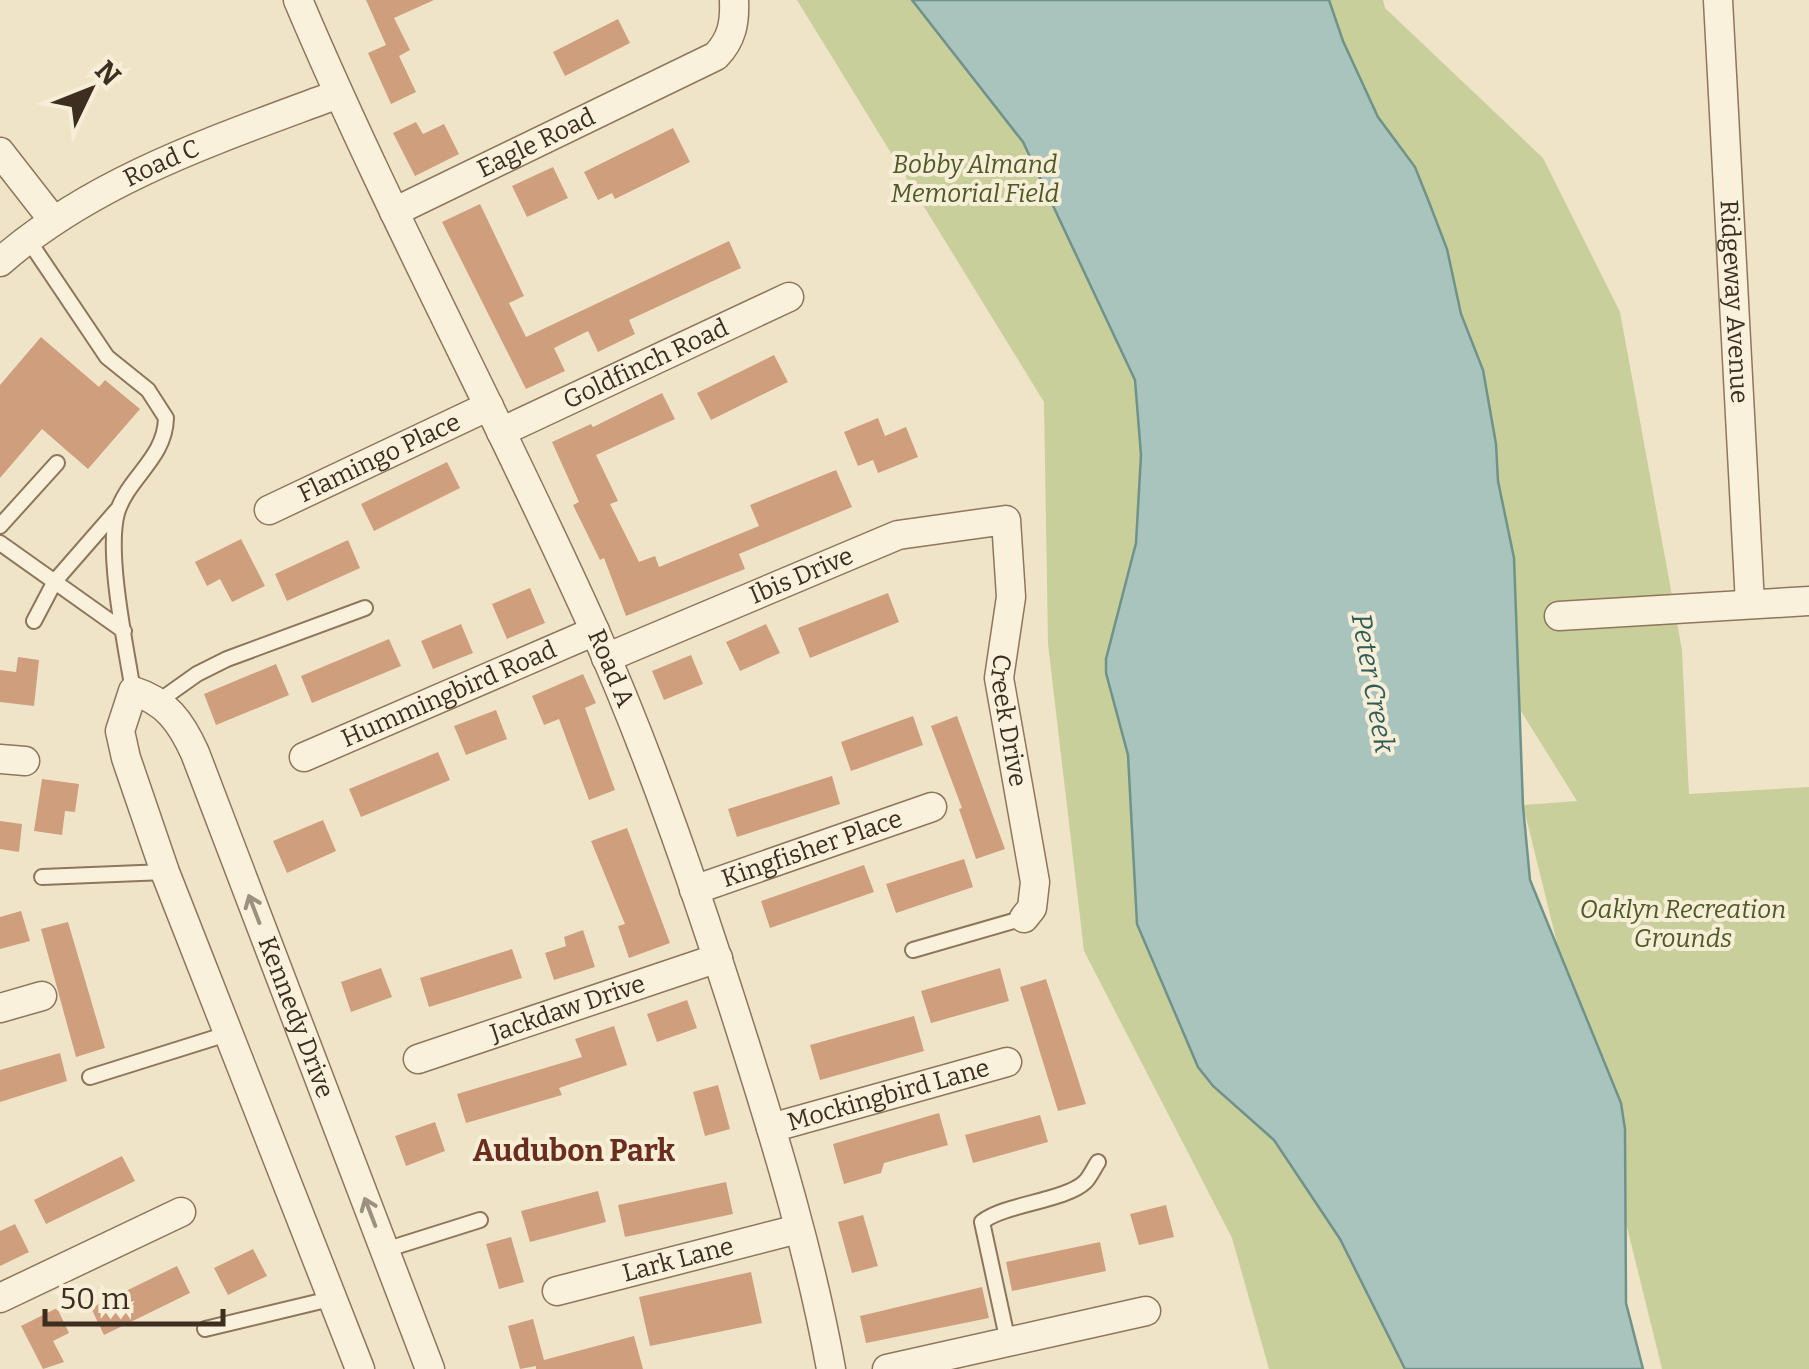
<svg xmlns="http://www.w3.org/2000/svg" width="1809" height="1369" font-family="Bitter,serif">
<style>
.green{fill:#c9cf9b}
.water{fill:#a9c4bc;stroke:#6f938a;stroke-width:2.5}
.building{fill:#cf9f7d}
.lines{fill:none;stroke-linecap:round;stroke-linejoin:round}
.lane-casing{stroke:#8d765c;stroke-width:18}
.street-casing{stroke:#8d765c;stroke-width:31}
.lane{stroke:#faf1dc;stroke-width:14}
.street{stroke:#faf1dc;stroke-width:28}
.oneway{stroke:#9c907e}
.labels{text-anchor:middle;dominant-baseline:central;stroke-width:8;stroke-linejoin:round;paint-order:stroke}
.street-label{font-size:25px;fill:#3d2e20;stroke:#f7eed8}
.park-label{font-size:25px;font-style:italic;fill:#4d5a26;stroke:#f7eed8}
.water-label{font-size:28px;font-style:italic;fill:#2f5d5a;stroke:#f7eed8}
.quarter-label{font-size:30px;font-weight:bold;fill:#6b2e1e;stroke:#f7eed8}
</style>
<rect width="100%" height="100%" fill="#f0e4c8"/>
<path class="green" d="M797 0H912L1023 142 1135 380 1141 455 1136 543 1106 659V673L1128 755 1137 924 1181 1030 1198 1067 1274 1140 1340 1239 1405 1369H1269L1232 1238 1084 951 1048 644 1044 402Z
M1329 0H1383L1385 8 1543 158 1620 312 1682 650 1689 794 1809 787V1369H1662L1523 805 1577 801 1519 708 1514 558 1498 481 1496 444 1483 370 1461 314 1447 249 1429 202 1404 151 1378 117 1343 41Z"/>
<path class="water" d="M912 0H1329L1343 41 1378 117 1415 167 1429 202 1447 249 1461 314 1483 370 1496 444 1498 481 1514 558 1523 806 1530 880 1621 1103 1625 1129 1626 1303 1643 1369H1405L1340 1239 1274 1140 1213 1086 1198 1067 1137 924 1128 755 1106 673V659L1136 543 1141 455 1135 380 1023 142Z"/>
<path class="building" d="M366 0H434L394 18 410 50 399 56 416 92 391 104 368 53 386 45Z
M618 19 630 43 565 76 553 52Z
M416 122 423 134 444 124 459 154 415 176 393 133Z
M673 128 690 162 615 199 612 193 598 200 584 172Z
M553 167 568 198 527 217 512 186Z
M480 204 524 296 509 303 526 337 729 241 741 268 629 320 635 334 598 352 588 331 554 348 565 371 526 389 442 222Z
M41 337 99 387 105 380 140 409 88 469 42 429 0 478V385Z
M774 355 788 382 711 420 697 393Z
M662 393 675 419 596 455 618 501 610 504 639 562 655 556 659 567 759 526 750 505 836 470 852 507 739 554 745 569 626 616 604 558 600 560 573 505 579 502 552 442 591 424 593 427Z
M878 418 885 436 906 427 918 457 878 473 873 460 858 466 844 432Z
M447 462 460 488 374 531 361 504Z
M241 539 265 586 232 602 220 579 207 586 195 562Z
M348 540 360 568 287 601 275 574Z
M530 588 545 623 507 639 492 604Z
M888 593 899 622 810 658 798 628Z
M461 624 473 653 433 669 421 641Z
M766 624 780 653 740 671 726 642Z
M389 639 401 666 312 703 301 676Z
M691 655 703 684 664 700 652 671Z
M18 657 39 660 34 706 0 702V670L16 672Z
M276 664 289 695 216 725 204 694Z
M583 674 596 703 585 708 615 790 589 800 559 719 544 725 532 696Z
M496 710 507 739 466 755 454 726Z
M913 716 923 745 851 771 841 742Z
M957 716 1005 849 976 859 959 809 962 808 931 726Z
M438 752 450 780 361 817 349 789Z
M832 776 840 804 737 837 728 809Z
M42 779 79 784 75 812 65 811 62 835 34 831Z
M323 820 336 851 287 873 273 841Z
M0 821 22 824 19 852 0 849Z
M627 828 670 943 629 958 618 926 625 924 591 841Z
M964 859 973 887 896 913 886 884Z
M864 865 874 892 770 928 761 901Z
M21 911 30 941 0 949V917Z
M68 922 105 1048 76 1057 41 929Z
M583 930 595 967 554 980 545 953 566 946 564 937Z
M512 949 522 978 429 1007 420 978Z
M381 968 392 997 351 1012 341 982Z
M1000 968 1009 1001 931 1023 921 991Z
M1046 979 1086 1104 1058 1111 1020 987Z
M687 1000 697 1028 657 1042 647 1014Z
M914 1016 924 1051 820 1080 810 1045Z
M614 1026 627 1065 559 1088 562 1095 466 1123 457 1094 582 1057 575 1039Z
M60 1053 67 1081 0 1102V1070Z
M718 1085 730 1129 705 1136 693 1092Z
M939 1113 948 1145 884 1163 881 1173 844 1184 833 1144Z
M1040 1115 1048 1142 973 1163 965 1135Z
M435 1122 445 1151 406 1166 395 1136Z
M122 1156 135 1181 46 1224 34 1200Z
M726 1182 733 1214 625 1237 618 1205Z
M598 1191 606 1222 530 1242 521 1211Z
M1166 1205 1174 1237 1139 1245 1130 1214Z
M863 1215 878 1266 852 1273 838 1222Z
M15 1224 29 1252 0 1266V1231Z
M511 1237 524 1282 499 1289 486 1244Z
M1100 1242 1106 1271 1012 1291 1006 1262Z
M253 1249 267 1276 228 1295 214 1268Z
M177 1266 190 1293 104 1335 91 1308Z
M751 1272 762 1323 650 1346 639 1297Z
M982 1287 989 1318 866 1343 860 1316Z
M57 1308 69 1333 53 1341 64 1362 43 1369 21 1326Z
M533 1319 544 1360 634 1336 643 1369H536V1366L520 1369 508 1326Z"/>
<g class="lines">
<defs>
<path id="lane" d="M27 238 107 357 148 390 166 418C165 459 128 477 117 513 106 554 126 647 133 691
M0 526 57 463
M0 543 124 631
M34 621 55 581 117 510
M159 701 197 674 227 659 365 608
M42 877 165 872
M913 950 1024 918
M90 1077 227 1034
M385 1250 480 1220
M205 1329 330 1299
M1008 1342 982 1222C1004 1204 1065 1201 1085 1182 1090 1177 1094 1168 1098 1162"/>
<g id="street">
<path id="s1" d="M298 0C388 213 499 417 594 629 653 762 700 902 744 1041 778 1148 811 1258 831 1369"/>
<path id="s2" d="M1718 0 1750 604"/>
<path d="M0 152 53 220"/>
<path id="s3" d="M394 212 716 56C732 39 735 23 734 0"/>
<path id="s4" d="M0 262C96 178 221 138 338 94"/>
<path id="s5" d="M501 432 789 297"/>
<path id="s6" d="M269 510 489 406"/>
<path d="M1559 616 1809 601"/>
<path id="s7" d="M606 658 898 535 1006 520 1011 597 999 678 1035 882 1032 908 1024 918"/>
<path id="s8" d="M304 757 595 631"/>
<path d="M0 759 25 761"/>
<path id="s9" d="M694 890 932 807"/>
<path d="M0 1008 42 996"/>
<path id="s10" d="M418 1059 718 958"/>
<path id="s11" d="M771 1128 1007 1062"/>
<path id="s12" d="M557 1291 798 1229"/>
<path d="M0 1298 181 1212"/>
<path id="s13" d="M360 1369 165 872 126 758 120 731 133 691C166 701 181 722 195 753L430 1369"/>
<path d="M887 1369 1146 1311"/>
</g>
</defs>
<use href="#lane" class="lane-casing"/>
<use href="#street" class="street-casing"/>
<use href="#lane" class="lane"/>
<use href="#street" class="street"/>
</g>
<defs><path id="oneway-shaft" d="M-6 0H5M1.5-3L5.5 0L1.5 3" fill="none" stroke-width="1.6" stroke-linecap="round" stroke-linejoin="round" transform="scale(2.5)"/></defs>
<g class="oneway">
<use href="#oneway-shaft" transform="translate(254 909) rotate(-111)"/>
<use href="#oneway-shaft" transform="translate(370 1212) rotate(-111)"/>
</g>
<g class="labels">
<g class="street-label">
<text stroke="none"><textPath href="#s3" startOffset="158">Eagle Road</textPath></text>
<text stroke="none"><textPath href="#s4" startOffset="190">Road C</textPath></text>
<text stroke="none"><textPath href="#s2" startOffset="302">Ridgeway Avenue</textPath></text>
<text stroke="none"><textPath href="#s5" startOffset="160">Goldfinch Road</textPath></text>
<text stroke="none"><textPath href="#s6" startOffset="122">Flamingo Place</textPath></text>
<text stroke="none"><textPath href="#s7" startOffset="212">Ibis Drive</textPath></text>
<text stroke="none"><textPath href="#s1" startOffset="738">Road A</textPath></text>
<text stroke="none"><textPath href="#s8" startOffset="158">Hummingbird Road</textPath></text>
<text stroke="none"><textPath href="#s7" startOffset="628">Creek Drive</textPath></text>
<text stroke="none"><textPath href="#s9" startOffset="125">Kingfisher Place</textPath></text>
<text stroke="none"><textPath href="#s10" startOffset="158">Jackdaw Drive</textPath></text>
<text stroke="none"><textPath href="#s13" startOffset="1098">Kennedy Drive</textPath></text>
<text stroke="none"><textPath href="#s11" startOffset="122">Mockingbird Lane</textPath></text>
<text stroke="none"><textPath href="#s12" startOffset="125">Lark Lane</textPath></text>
</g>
<g class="park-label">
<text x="975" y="165">Bobby Almand<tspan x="975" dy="29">Memorial Field</tspan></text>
<text x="1683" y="910">Oaklyn Recreation<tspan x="1683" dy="29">Grounds</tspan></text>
</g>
<g class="water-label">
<text transform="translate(1373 683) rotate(80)">Peter Creek</text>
</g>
<g class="quarter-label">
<text x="574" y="1151">Audubon Park</text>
</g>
</g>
<g transform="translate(90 90) rotate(47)" stroke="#f7eed8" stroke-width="8" paint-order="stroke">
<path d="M0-8L18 38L0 25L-18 38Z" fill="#3d2e20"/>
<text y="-15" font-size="28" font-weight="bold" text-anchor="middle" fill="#3d2e20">N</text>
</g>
<path d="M45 1309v15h178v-15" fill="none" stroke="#3d2e20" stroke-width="5"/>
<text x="60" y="1309" font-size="30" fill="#3d2e20" stroke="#f7eed8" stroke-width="8" paint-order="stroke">50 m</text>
</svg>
